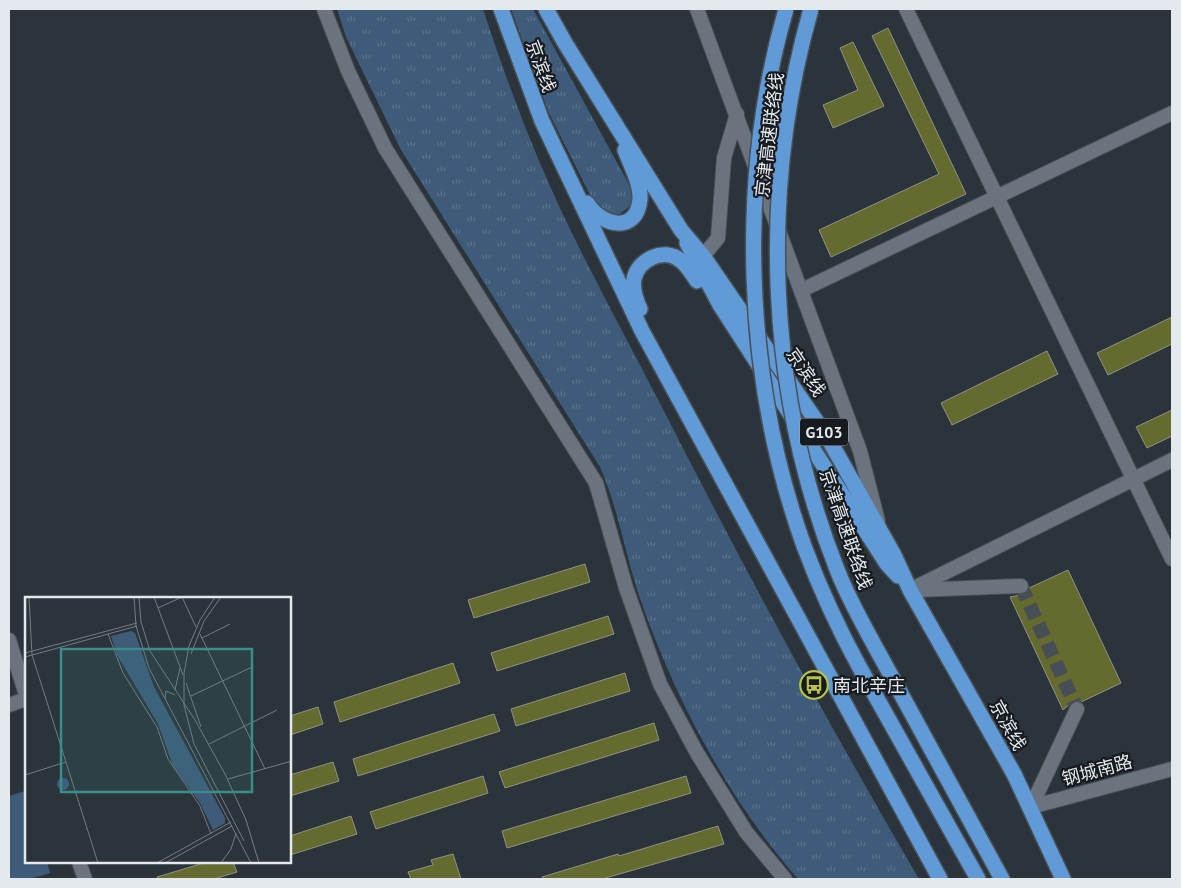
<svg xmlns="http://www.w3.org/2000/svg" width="1181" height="888" font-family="'PT Sans','Noto Sans SC',sans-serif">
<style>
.grass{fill:url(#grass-tufts)}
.pitch{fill:#3e5b79}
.building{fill:#656a2e;stroke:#909285}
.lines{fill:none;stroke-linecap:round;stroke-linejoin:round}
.minor-tunnel{stroke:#474e56;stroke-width:14;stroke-dasharray:14 7;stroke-linecap:butt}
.minor-casing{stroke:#495057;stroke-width:16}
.highway-casing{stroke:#495057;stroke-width:18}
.minor{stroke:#6b747e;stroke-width:14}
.highway{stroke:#609ad7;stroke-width:15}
.highway-bridge-casing{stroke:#495057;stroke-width:18;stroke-linecap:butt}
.highway-bridge{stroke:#609ad7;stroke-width:15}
.labels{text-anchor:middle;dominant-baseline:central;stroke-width:4.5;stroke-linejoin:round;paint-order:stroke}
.shield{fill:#171a1e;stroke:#a6abb0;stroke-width:1}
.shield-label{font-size:16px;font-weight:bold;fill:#e4e9ee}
.street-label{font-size:18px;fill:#e4e9ee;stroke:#171a1e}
.poi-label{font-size:18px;fill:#e4e9ee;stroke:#171a1e;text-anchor:start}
.inset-road{fill:none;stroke:#757c83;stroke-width:1}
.view{fill:#3a8d88;fill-opacity:0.15;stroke:#3a8d88;stroke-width:2.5}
.inset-edge{fill:none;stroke:#e4e9ee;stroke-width:2.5}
</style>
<defs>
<pattern id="grass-tufts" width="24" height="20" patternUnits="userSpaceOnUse" patternTransform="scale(1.25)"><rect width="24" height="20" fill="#3e5b79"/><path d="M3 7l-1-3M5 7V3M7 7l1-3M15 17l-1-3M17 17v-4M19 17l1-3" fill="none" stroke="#5a738c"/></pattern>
</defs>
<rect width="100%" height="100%" fill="#2b333b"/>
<path class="grass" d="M337 9H483C499 58 517 108 537 156 574 245 622 329 666 415 746 572 830 727 919 879H798C729 800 677 703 642 604 626 560 619 510 600 467L401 150 346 37Z
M511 9H533L631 188 632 204 620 214 611 216 594 203 549 113Z"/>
<path class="pitch" d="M25 791 26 862H47L50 873 30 879H9V796Z"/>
<path class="building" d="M888 28 966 194 831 257 819 230 939 174 872 36Z
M853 42 884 106 833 128 823 105 858 90 840 48Z
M1172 317V344L1108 375 1097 353Z
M1047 351 1058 374 952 425 941 403Z
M1172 410V436L1147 448 1136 427Z
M585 564 590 582 474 618 468 600Z
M1068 570 1121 683 1081 702H1072L1063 710 1010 597 1025 594 1029 588Z
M608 616 614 634 497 671 491 653Z
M453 663 460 683 340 722 334 702Z
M625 673 630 691 516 726 511 709Z
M318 707 323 724 290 735V716Z
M494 714 500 731 358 776 353 759Z
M654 723 659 740 505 788 499 772Z
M333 762 339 781 290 796V775Z
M483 776 488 793 376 829 370 812Z
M686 776 691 793 507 848 502 831Z
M351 816 357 834 290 855V836Z
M718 826 724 844 602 879H543L542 877 618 854 619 856Z
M453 854 461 879H411L408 872 433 865 431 860Z
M207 862H233L237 872 214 879H158L157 877Z"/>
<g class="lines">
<path class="minor-tunnel" d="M1021 586 1077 709"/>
<defs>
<path id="minor" d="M324 9 348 71 385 148 596 483 626 588 660 684 697 753 746 832 785 879
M697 9 860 451 878 521
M906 9 1172 559
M703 256 718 238 724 158 737 114
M802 290 1172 113
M910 590 1172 460
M916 590 1021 586
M9 640 26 695
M9 705 26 699
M1031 807 1172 769
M1031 807 1077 709
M79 862 85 879"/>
<path id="highway" d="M501 9 542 121 642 331 940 879
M546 9 565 43 681 230 703 256 828 438 894 555 910 590 1014 774 1063 879
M587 203C602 227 637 234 640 199 641 183 630 164 625 150
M687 243 720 305 887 564 898 576
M640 309C636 300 632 289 634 279 638 260 663 247 680 260 687 265 692 274 697 281
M882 659 1002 879
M861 670 978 879"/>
</defs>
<use href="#minor" class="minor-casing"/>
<use href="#highway" class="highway-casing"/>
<use href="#minor" class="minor"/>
<use href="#highway" class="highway"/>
<defs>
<path id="highway-bridge" d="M786 9C737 179 744 379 804 546 820 589 839 630 861 670
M811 9C759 192 767 394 838 572 850 602 866 630 882 659"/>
</defs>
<use href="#highway-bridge" class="highway-bridge-casing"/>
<use href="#highway-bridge" class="highway-bridge"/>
</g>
<defs>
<symbol id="bus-ring" viewBox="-11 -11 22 22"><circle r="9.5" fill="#171a1e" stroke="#b9c146" stroke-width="1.5"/><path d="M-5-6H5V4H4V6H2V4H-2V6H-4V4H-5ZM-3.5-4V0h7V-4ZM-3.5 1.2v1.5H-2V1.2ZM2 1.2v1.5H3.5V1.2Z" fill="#b9c146"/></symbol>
</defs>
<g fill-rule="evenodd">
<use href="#bus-ring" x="798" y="669" width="32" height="32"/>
</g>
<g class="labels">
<rect class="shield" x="800" y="418.5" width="48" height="27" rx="4"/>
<g class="shield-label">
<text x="824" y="432">G103</text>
</g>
<g class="street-label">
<text transform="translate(541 66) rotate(70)">京滨线</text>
<text transform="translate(769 135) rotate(-83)">京津高速联络线</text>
<text transform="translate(806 372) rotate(56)">京滨线</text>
<text transform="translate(846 529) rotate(71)">京津高速联络线</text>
<text transform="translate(1008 725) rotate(61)">京滨线</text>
<text transform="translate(1097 770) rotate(-15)">钢城南路</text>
</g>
<g class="poi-label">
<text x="833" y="685">南北辛庄</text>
</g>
</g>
<g transform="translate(25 597)">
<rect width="266" height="266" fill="#2b333b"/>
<path d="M106 34 110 36 129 90 200 221V226L188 233 175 206 148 169 133 127 92 58 86 39Z" fill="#3e5b79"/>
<path d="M32 187a6 6 0 1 1 12 0a6 6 0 1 1-12 0Z" fill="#3e5b79"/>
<path class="inset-road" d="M4 0 7 58 73 266M109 0 111 29 124 71 226 266M114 0 116 25 125 54 170 123 200 177 221 223 234 266M129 0 158 78M157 0 171 30M190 0 175 23 164 49 159 76V108L169 147 219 244M133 11 157 0M83 37 98 76 132 130 143 162 175 209 186 237M175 37 240 172M177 41 205 27M0 56 112 26M166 57 179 24 196 0M0 60 112 29M161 86 176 130M150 93 155 71M166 99 227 70M140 102 141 94 150 98M184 147 252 113M0 178 41 165M203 182 267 164M132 266 206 225M140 266 207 229M196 266 206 252 211 236"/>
<path class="view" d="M36 52H227V195H36Z"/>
<rect width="266" height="266" class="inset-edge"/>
</g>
<rect width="1181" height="888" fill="none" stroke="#e4e9ee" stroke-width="20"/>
</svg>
